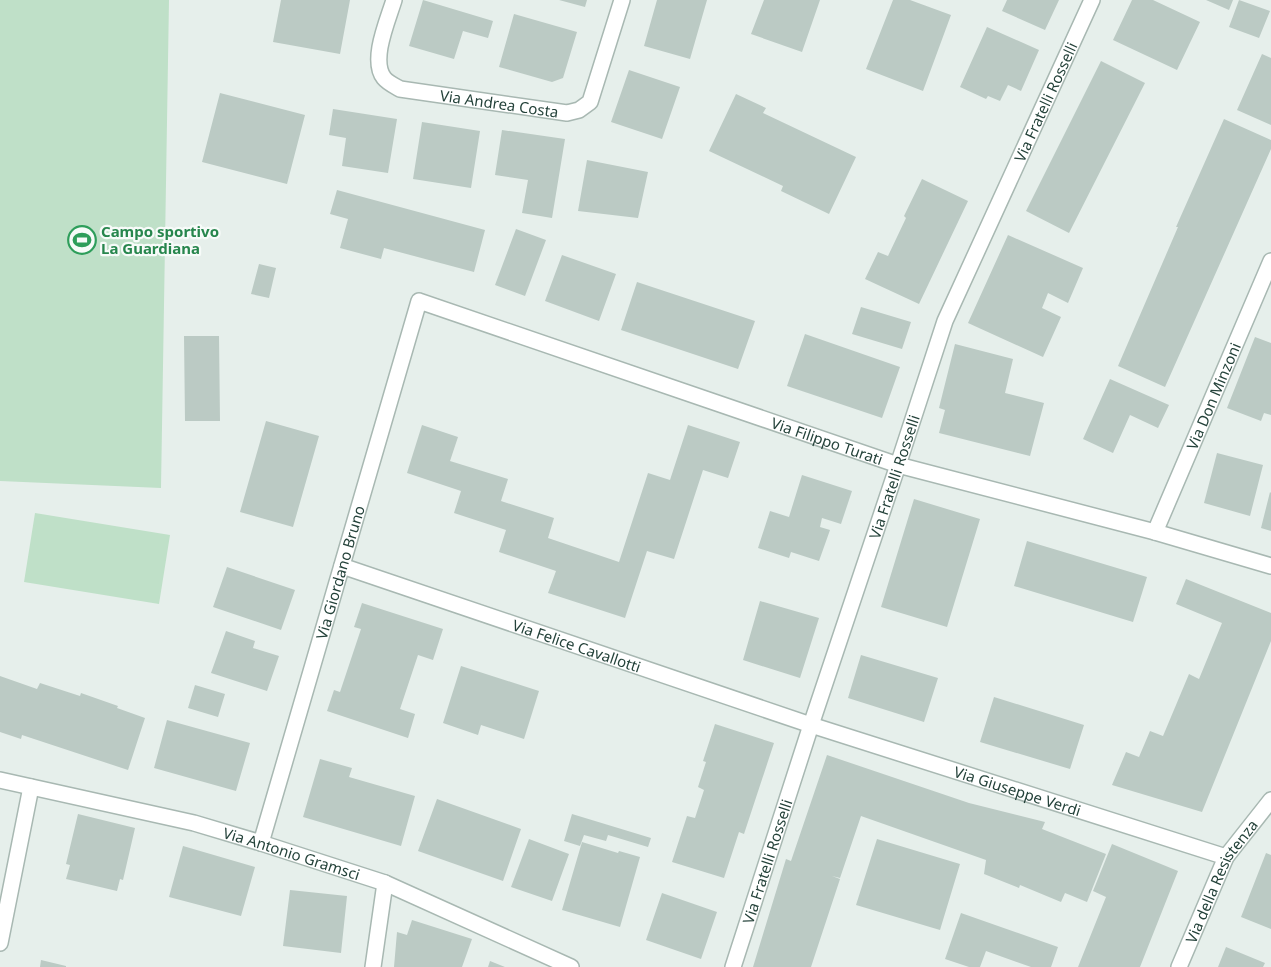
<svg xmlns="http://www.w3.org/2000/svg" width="1271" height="967" font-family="'Noto Sans',sans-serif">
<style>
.green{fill:#bfe0c8}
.building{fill:#bbcac4}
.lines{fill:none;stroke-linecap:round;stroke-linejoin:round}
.street-casing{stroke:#a8b8b2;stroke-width:18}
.street{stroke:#fff;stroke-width:15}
.labels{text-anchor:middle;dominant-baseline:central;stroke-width:4.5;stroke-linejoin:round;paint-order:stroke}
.street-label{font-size:15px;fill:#24423a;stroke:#f7fbf9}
.leisure-label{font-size:15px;font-weight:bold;fill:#27864d;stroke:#f7fbf9;text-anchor:start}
</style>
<rect width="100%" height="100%" fill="#e6efeb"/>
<path class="green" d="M0 0H169L161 488 0 481Z
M35 513 170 535 159 604 24 582Z"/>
<path class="building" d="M281 0H350L340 54 273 42Z
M423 0 493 21 488 38 463 31 454 59 409 46Z
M559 0H587L585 7Z
M657 0H707L690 59 644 46Z
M764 0H820L802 52 751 34Z
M893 0H910L951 15 923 91 866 69Z
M1007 0H1059L1045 30 1002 11Z
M1132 0H1153L1200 22 1177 70 1113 40Z
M1206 0H1233L1229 10Z
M1239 0 1270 11 1259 38 1229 27Z
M514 14 577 32 563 78 552 82 499 67Z
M987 27 1039 50 1021 91 1008 85 1000 101 988 96 986 99 960 87Z
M1262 54 1271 58V125L1237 110Z
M1101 61 1145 83 1069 233 1026 211Z
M629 70 680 87 662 139 611 122Z
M220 93 305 115 287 184 202 162Z
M736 94 766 108 763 113 856 157 829 214 781 191 783 186 709 151Z
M333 109 397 119 388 173 342 166 346 138 329 135Z
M1224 119 1271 140V149L1165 387 1118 366 1178 227H1176Z
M422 122 480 131 471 188 413 179Z
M502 130 565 139 552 218 522 213 528 180 495 175Z
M587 160 648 172 638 218 578 211Z
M922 179 968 201 919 304 865 279 878 252 888 256 906 218 904 216Z
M337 190 485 230 474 272 384 248 381 259 340 248 348 219 330 214Z
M516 229 546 240 525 296 495 285Z
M1008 235 1083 268 1068 303 1048 293 1042 308 1061 317 1043 357 968 323Z
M562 255 616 274 599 321 545 301Z
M259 264 276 268 269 298 251 294Z
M637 282 755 321 738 369 621 330Z
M861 307 911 322 902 349 852 334Z
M805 334 900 367 882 418 787 386Z
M184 336H219L220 421H185Z
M1255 337 1271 343V415L1264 413 1261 421 1227 408Z
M955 344 1013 359 1005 393 1044 403 1030 456 939 433 945 410 939 408Z
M1110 379 1169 405 1158 428 1130 415 1113 453 1083 439Z
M266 421 319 436 293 527 240 512Z
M422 425 458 437 450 461 508 479 501 501 554 518 548 538 619 562 648 473 670 480 688 425 740 442 728 478 703 470 674 559 647 551 625 618 548 593 556 571 499 552 506 530 454 513 461 491 407 473Z
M1217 453 1263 465 1250 516 1204 503Z
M802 475 852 491 841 524 822 518 820 527 830 530 819 561 791 552 789 558 758 548 770 511 789 517Z
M1270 492 1271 493V531L1261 528Z
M914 499 980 519 947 627 881 607Z
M1027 541 1147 577 1133 622 1014 586Z
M227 567 295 590 281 630 213 607Z
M1186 579 1271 613V641L1202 812 1112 785 1126 752 1139 757 1150 731 1163 736 1189 674 1199 679 1222 623 1176 604Z
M760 601 819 618 800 678 743 660Z
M362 603 443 629 433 660 418 655 400 709 415 714 408 738 327 711 334 690 340 692 361 629 354 627Z
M226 631 255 641 253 648 279 656 267 691 211 673Z
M861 655 938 678 924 722 848 698Z
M461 666 539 691 524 739 481 725 478 735 443 723Z
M0 676 37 689 40 683 80 696 81 693 118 706 117 708 145 718 128 770 22 735 21 739 0 732Z
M195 685 225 694 218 717 188 708Z
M994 697 1084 725 1070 769 980 742Z
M167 720 250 743 236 791 154 768Z
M715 724 774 743 744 834 739 832 724 878 672 862 687 816 695 818 704 790 698 787 706 762 703 761Z
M827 755 969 803 1045 822 1042 829 1106 854 1087 902 1065 893 1061 902 1020 885 1019 888 984 874 986 860 861 816 840 878 832 876 840 879 811 967H753L786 859 791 861Z
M320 759 352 768 349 777 415 796 401 846 303 817Z
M437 799 521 829 503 881 418 851Z
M78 814 135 828 123 880 120 879 117 891 66 879 70 865 66 864Z
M572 814 651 838 648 847 608 835 606 841 584 835 580 846 564 841Z
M529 839 569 854 552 901 511 887Z
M877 839 960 864 940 930 856 905Z
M582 842 618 853 619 851 640 857 620 927 562 910Z
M1112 844 1178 871 1140 967H1078L1106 897 1093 891Z
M183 846 255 867 241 916 169 897Z
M1266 853 1271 855V929L1241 917Z
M290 890 347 896 341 953 283 946Z
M662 893 717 912 701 959 646 940Z
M961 913 1058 947 1051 967H1031L986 951 980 967H969L945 959Z
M412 920 472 939 462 967H394L397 932 407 935Z
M1226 947 1265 963 1263 967H1218Z
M41 960 66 966V967H40Z
M490 961 505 967H488Z"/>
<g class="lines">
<defs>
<g id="street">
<path id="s1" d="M394 0C388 20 370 60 384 78 388 83 395 86 400 89L567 113 579 110 590 102 622 0"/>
<path id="s2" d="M1155 532 1271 261"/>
<path id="s3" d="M342 566 811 725 1226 857"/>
<path id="s4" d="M0 780 194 823 261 843 385 883 571 967"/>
<path id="s5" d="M261 843 419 301 898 465 1155 532 1271 566"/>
<path d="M0 943 31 787"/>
<path d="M373 967 385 883"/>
<path id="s6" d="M733 967 811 725 898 465 945 321 1092 0"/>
<path id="s7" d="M1179 967 1226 857 1271 800"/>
</g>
</defs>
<use href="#street" class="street-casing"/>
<use href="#street" class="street"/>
</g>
<defs>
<symbol id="stadium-ring" viewBox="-11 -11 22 22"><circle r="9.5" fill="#f7fbf9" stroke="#2e9e5b" stroke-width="1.5"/><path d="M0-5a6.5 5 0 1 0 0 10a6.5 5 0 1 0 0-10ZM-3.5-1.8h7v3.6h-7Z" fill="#2e9e5b"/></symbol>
</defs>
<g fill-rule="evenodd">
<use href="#stadium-ring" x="66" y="224" width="32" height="32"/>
</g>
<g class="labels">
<g class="street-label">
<text stroke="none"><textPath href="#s6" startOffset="921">Via Fratelli Rosselli</textPath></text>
<text stroke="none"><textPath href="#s1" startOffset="201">Via Andrea Costa</textPath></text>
<text stroke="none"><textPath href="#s2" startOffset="148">Via Don Minzoni</textPath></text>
<text stroke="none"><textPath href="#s5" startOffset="996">Via Filippo Turati</textPath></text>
<text stroke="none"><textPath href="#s6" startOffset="516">Via Fratelli Rosselli</textPath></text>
<text stroke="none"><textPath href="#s5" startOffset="282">Via Giordano Bruno</textPath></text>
<text stroke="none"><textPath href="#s3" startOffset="248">Via Felice Cavallotti</textPath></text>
<text stroke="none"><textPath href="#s3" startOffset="712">Via Giuseppe Verdi</textPath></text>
<text stroke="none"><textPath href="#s4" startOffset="301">Via Antonio Gramsci</textPath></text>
<text stroke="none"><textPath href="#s6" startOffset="111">Via Fratelli Rosselli</textPath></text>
<text stroke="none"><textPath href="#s7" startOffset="96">Via della Resistenza</textPath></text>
</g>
<g class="leisure-label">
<text x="101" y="231">Campo sportivo<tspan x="101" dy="17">La Guardiana</tspan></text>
</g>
</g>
</svg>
